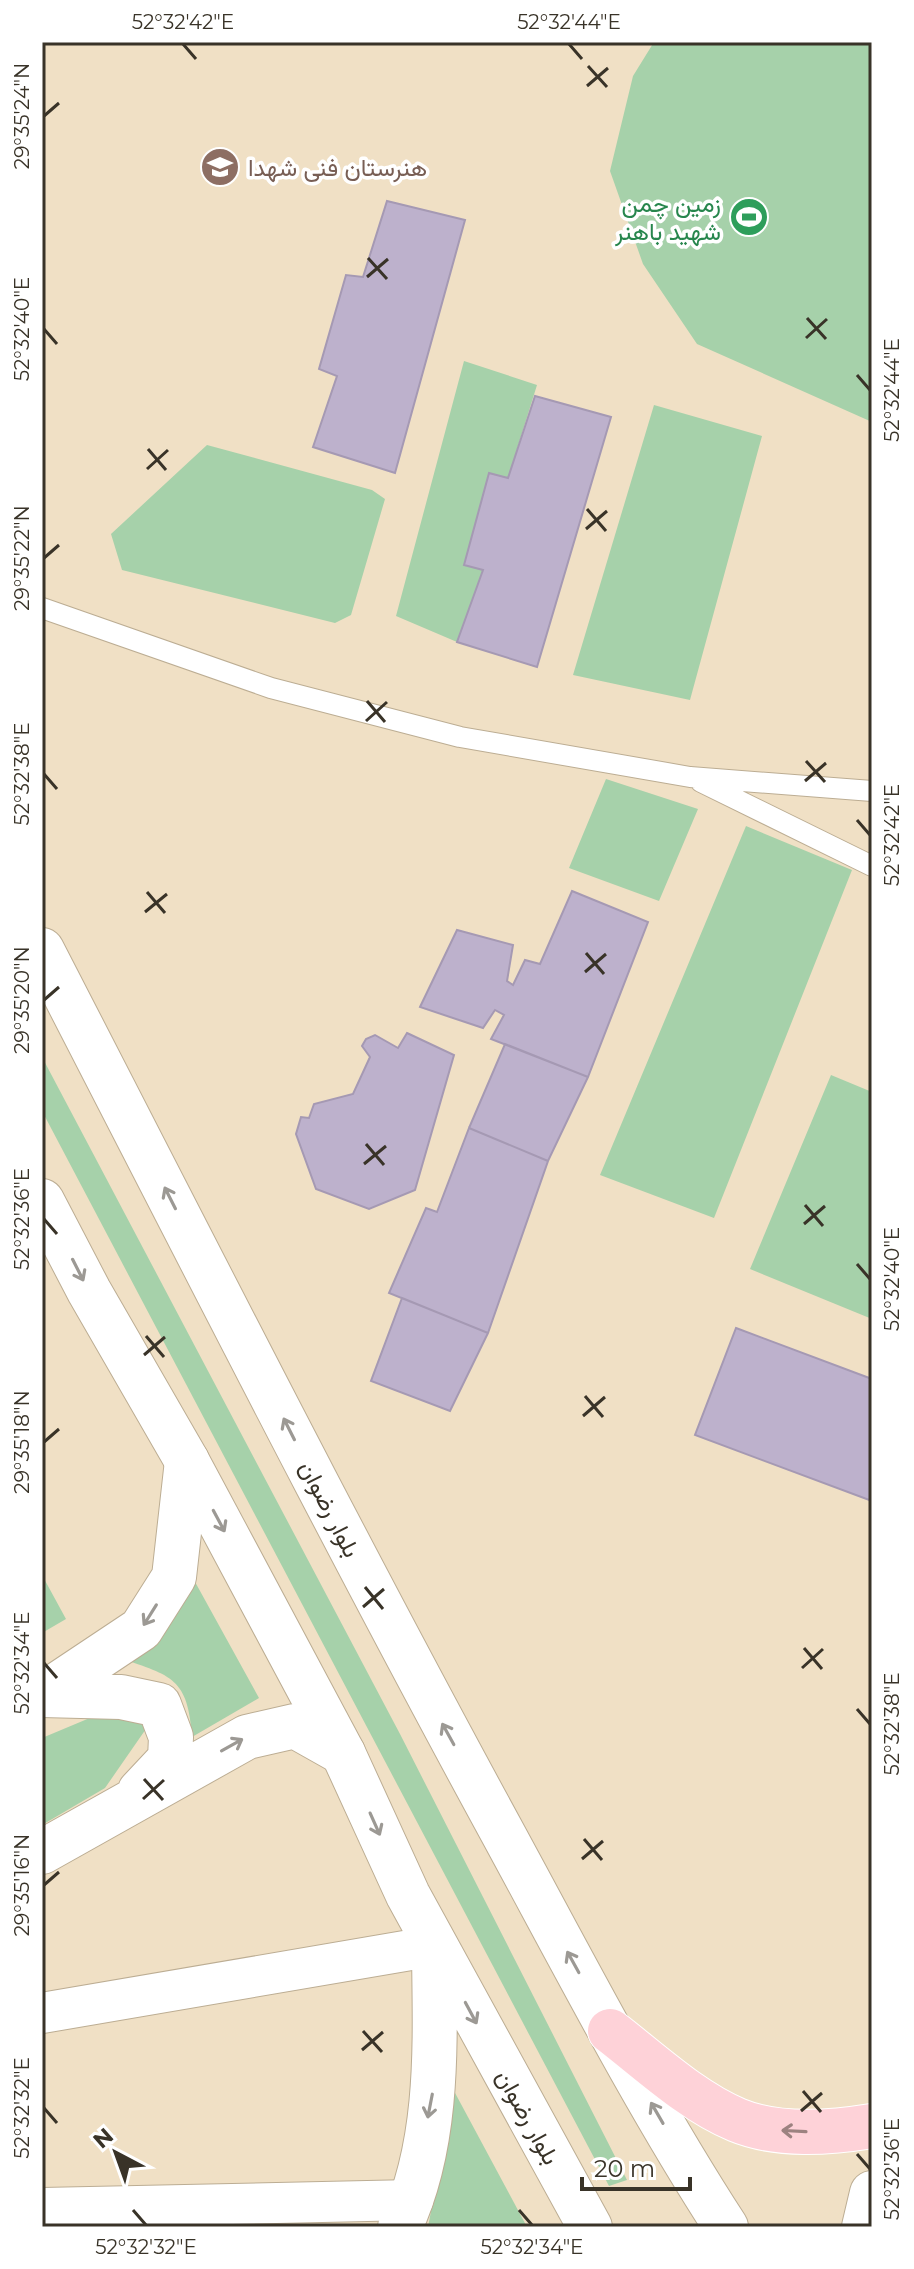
<svg xmlns="http://www.w3.org/2000/svg" width="914" height="2269" font-family="Montserrat,Vazirmatn,sans-serif">
<style>
.green{fill:#a6d1aa}
.building{fill:#bdb1cc;stroke:#a599b3;stroke-width:2}
.lines{fill:none;stroke-linecap:round;stroke-linejoin:round}
.service-casing{stroke:#bcad93;stroke-width:22}
.minor-casing{stroke:#bcad93;stroke-width:42}
.tertiary-casing{stroke:#bcad93;stroke-width:46}
.secondary-casing{stroke:#bcad93;stroke-width:46}
.trunk-casing{stroke:#fff;stroke-width:46}
.service{stroke:#fff;stroke-width:20}
.minor{stroke:#fff;stroke-width:40}
.tertiary{stroke:#fff;stroke-width:44}
.secondary{stroke:#fff;stroke-width:44}
.trunk{stroke:#fed2d8;stroke-width:44}
.oneway{stroke:#9c9994}
.oneway2{stroke:#9c8280}
.ticks{fill:none;stroke:#393328;stroke-width:3}
.labels{text-anchor:middle;dominant-baseline:central;stroke-width:7;stroke-linejoin:round;paint-order:stroke}
.education-label{font-size:24px;fill:#785e54;stroke:#fff;text-anchor:start}
.leisure-label{font-size:24px;fill:#27864d;stroke:#fff;text-anchor:end}
.street-label{font-size:24px;fill:#393328;stroke:#fff}
.neatline{fill:none;stroke:#393328;stroke-width:3}
.ticks-label{font-size:20px;text-anchor:middle;fill:#393328}
</style>
<rect width="100%" height="100%" fill="#f0e0c5"/>
<path class="green" d="M654 42H872V422L697 344 643 264 610 171 633 76Z
M464 361 537 385 508 478 489 473 464 565 483 570 457 642 396 616Z
M654 405 762 436 690 700 573 675Z
M207 445 372 490 385 499 351 615 335 623 122 570 111 534Z
M606 779 698 809 659 901 569 868Z
M746 826 852 870 714 1218 600 1175Z
M42 1057 400 1734 627 2180 609 2186 42 1111Z
M831 1075 872 1092V1319L750 1269Z
M189 1571 259 1698 192 1737C188 1678 172 1676 120 1658Z
M42 1575 66 1619 42 1633Z
M116 1707 148 1726 105 1788 42 1825V1738Z
M454 2091 527 2227H428Z"/>
<path class="building" d="M387 201 465 220 395 473 313 447 337 376 319 369 346 275 363 277Z
M535 396 611 417 537 667 457 642 483 570 464 565 489 473 508 478Z
M572 891 648 922 588 1077 491 1039 504 1015 495 1010 483 1028 420 1007 457 930 513 945 507 981 513 985 525 960 540 964Z
M407 1033 454 1055 415 1190 369 1209 316 1189 296 1134 301 1117 309 1118 314 1104 353 1094 370 1057 362 1046 366 1039 375 1035 398 1048Z
M505 1044 588 1077 548 1161 469 1128Z
M469 1128 548 1161 488 1333 389 1293 426 1208 437 1212Z
M402 1298 488 1333 450 1411 371 1381Z
M736 1328 872 1379V1501L695 1435Z"/>
<g class="lines">
<defs>
<path id="service" d="M42 608 271 688 460 737 690 777 872 791
M701 782 872 866"/>
<path id="minor" d="M42 2013 434 1946
M42 2208 413 2200"/>
<path id="tertiary" d="M42 1695 141 1629 174 1577 187 1461
M42 1695 121 1697 159 1705 171 1737 170 1759 140 1791
M42 1852 247 1737 295 1726 343 1753"/>
<path id="secondary" d="M42 950C193 1243 342 1538 500 1828 573 1962 643 2099 726 2227
M42 1201 89 1291 187 1461 343 1753 408 1895 590 2227
M400 2227C440 2142 435 2042 434 1951
M864 2227 872 2193"/>
<path id="trunk" d="M610 2031C649 2061 691 2101 737 2120 778 2137 829 2133 872 2126"/>
</defs>
<use href="#service" class="service-casing"/>
<use href="#minor" class="minor-casing"/>
<use href="#tertiary" class="tertiary-casing"/>
<use href="#secondary" class="secondary-casing"/>
<use href="#trunk" class="trunk-casing"/>
<use href="#service" class="service"/>
<use href="#minor" class="minor"/>
<use href="#tertiary" class="tertiary"/>
<use href="#secondary" class="secondary"/>
<use href="#trunk" class="trunk"/>
</g>
<defs><path id="oneway-shaft" d="M-6 0H5M1.5-3L5.5 0L1.5 3" fill="none" stroke-width="1.6" stroke-linecap="round" stroke-linejoin="round" transform="scale(2)"/></defs>
<g class="oneway">
<use href="#oneway-shaft" transform="translate(170 1198) rotate(-117)"/>
<use href="#oneway-shaft" transform="translate(78 1270) rotate(63)"/>
<use href="#oneway-shaft" transform="translate(289 1429) rotate(-117)"/>
<use href="#oneway-shaft" transform="translate(219 1521) rotate(62)"/>
<use href="#oneway-shaft" transform="translate(150 1615) rotate(122)"/>
<use href="#oneway-shaft" transform="translate(448 1734) rotate(-119)"/>
<use href="#oneway-shaft" transform="translate(232 1745) rotate(-29)"/>
<use href="#oneway-shaft" transform="translate(375 1824) rotate(66)"/>
<use href="#oneway-shaft" transform="translate(573 1962) rotate(-119)"/>
<use href="#oneway-shaft" transform="translate(471 2013) rotate(62)"/>
<use href="#oneway-shaft" transform="translate(430 2106) rotate(101)"/>
<use href="#oneway-shaft" transform="translate(657 2113) rotate(-120)"/>
</g>
<use class="oneway2" href="#oneway-shaft" transform="translate(794 2131) rotate(-177)"/>
<path class="ticks" d="M183 44 196 59M569 44 582 59M588 66 607 87M587 86 608 68M44 116 59 103M368 258 387 279M367 277 388 259M807 318 826 339M44 329 57 344M806 338 827 319M857 375 870 390M148 449 166 470M147 469 168 450M587 509 606 531M586 529 607 511M44 558 59 545M367 701 385 722M366 721 387 702M806 761 825 782M44 774 57 789M805 781 826 763M857 820 870 835M147 892 165 913M145 912 167 894M586 953 604 974M585 972 606 954M44 1000 59 987M366 1144 384 1165M364 1164 386 1146M805 1205 823 1226M44 1219 57 1234M804 1224 825 1206M857 1264 870 1279M146 1336 164 1357M144 1355 165 1337M585 1396 603 1417M583 1416 605 1397M44 1442 59 1429M365 1587 383 1609M363 1607 384 1589M804 1648 822 1669M44 1663 57 1678M802 1668 823 1649M857 1709 870 1724M144 1779 163 1800M143 1799 164 1780M584 1839 602 1860M582 1859 603 1841M44 1885 59 1872M363 2031 382 2052M362 2050 383 2032M803 2091 821 2112M44 2108 57 2123M801 2111 822 2093M857 2154 870 2169M133 2210 146 2225M519 2210 532 2225"/>
<defs>
<symbol id="school-disc" viewBox="-11 -11 22 22"><circle r="9.5" fill="#8d6e63" stroke="#fff"/><path d="M0-5L7-2L0 1L-7-2ZM-4 1L0 2.5L4 1V4Q0 6-4 4Z" fill="#fff"/></symbol>
<symbol id="stadium-disc" viewBox="-11 -11 22 22"><circle r="9.5" fill="#2e9e5b" stroke="#fff"/><path d="M0-5a6.5 5 0 1 0 0 10a6.5 5 0 1 0 0-10ZM-3.5-1.8h7v3.6h-7Z" fill="#fff"/></symbol>
</defs>
<g fill-rule="evenodd">
<use href="#school-disc" x="198" y="145" width="44" height="44"/>
<use href="#stadium-disc" x="727" y="195" width="44" height="44"/>
</g>
<g class="labels">
<g class="education-label">
<text x="248" y="167">هنرستان فنی شهدا</text>
</g>
<g class="leisure-label">
<text x="721" y="203">زمین چمن<tspan x="721" dy="28">شهید باهنر</tspan></text>
</g>
<g class="street-label">
<text transform="translate(330 1509) rotate(63)">بلوار رضوان</text>
<text transform="translate(528 2117) rotate(61)">بلوار رضوان</text>
</g>
</g>
<rect width="914" height="2269" fill="none" stroke="#ffffff" stroke-width="88"/>
<g transform="translate(116 2153) rotate(319)" stroke="#ffffff" stroke-width="6" paint-order="stroke">
<path d="M0-6L14 30L0 20L-14 30Z" fill="#393328"/>
<text y="-12" font-size="22" font-weight="bold" text-anchor="middle" fill="#393328">N</text>
</g>
<path d="M582 2177v12h108v-12" fill="none" stroke="#393328" stroke-width="4"/>
<text x="594" y="2177" font-size="24" fill="#393328" stroke="#ffffff" stroke-width="6" paint-order="stroke">20 m</text>
<rect x="44" y="44" width="826" height="2181" class="neatline"/>
<g class="ticks-label">
<text x="183" y="29">52°32'42"E</text>
<text x="569" y="29">52°32'44"E</text>
<text transform="translate(22 116) rotate(-90)" y="7">29°35'24"N</text>
<text transform="translate(22 329) rotate(-90)" y="7">52°32'40"E</text>
<text transform="translate(892 390) rotate(-90)" y="7">52°32'44"E</text>
<text transform="translate(22 558) rotate(-90)" y="7">29°35'22"N</text>
<text transform="translate(22 774) rotate(-90)" y="7">52°32'38"E</text>
<text transform="translate(892 835) rotate(-90)" y="7">52°32'42"E</text>
<text transform="translate(22 1000) rotate(-90)" y="7">29°35'20"N</text>
<text transform="translate(22 1219) rotate(-90)" y="7">52°32'36"E</text>
<text transform="translate(892 1279) rotate(-90)" y="7">52°32'40"E</text>
<text transform="translate(22 1442) rotate(-90)" y="7">29°35'18"N</text>
<text transform="translate(22 1663) rotate(-90)" y="7">52°32'34"E</text>
<text transform="translate(892 1724) rotate(-90)" y="7">52°32'38"E</text>
<text transform="translate(22 1885) rotate(-90)" y="7">29°35'16"N</text>
<text transform="translate(22 2108) rotate(-90)" y="7">52°32'32"E</text>
<text transform="translate(892 2169) rotate(-90)" y="7">52°32'36"E</text>
<text x="146" y="2254">52°32'32"E</text>
<text x="532" y="2254">52°32'34"E</text>
</g>
</svg>
